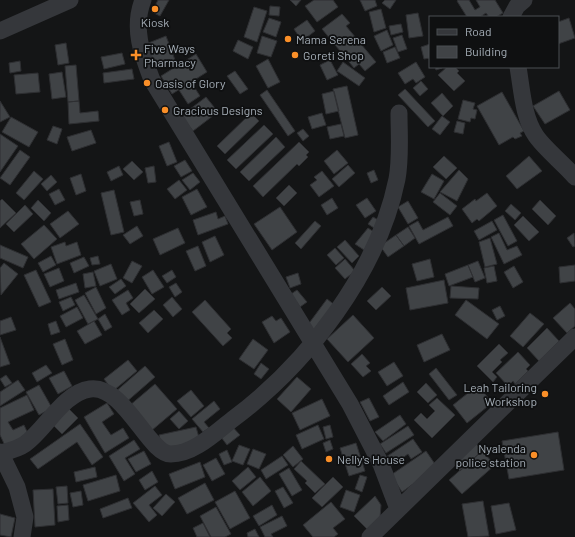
<svg xmlns="http://www.w3.org/2000/svg" width="575" height="537" font-family="Barlow,sans-serif">
<style>
.building{fill:#404346;stroke:#2e2f32}
.lines{fill:none;stroke-linecap:round;stroke-linejoin:round}
.minor{stroke:#35373b;stroke-width:17}
.poi-dot{fill:#fa8f28;stroke:#0f1011;stroke-width:1.5}
.labels{text-anchor:middle;dominant-baseline:central;stroke-width:3.5;stroke-linejoin:round;paint-order:stroke}
.poi-label{font-size:12px;fill:#a5aeb7;stroke:#0f1011;text-anchor:start}
</style>
<rect width="100%" height="100%" fill="#141516"/>
<path class="building" d="M158 0H169L160 16 152 12Z
M290 0H301L296 6Z
M314 0H333L338 7 317 22 305 6Z
M360 0H375L377 6 365 11Z
M385 0H396L390 9 382 3Z
M458 0H469L475 10 480 7 476 0H495L503 13 496 17H489L486 13 480 17H467L457 1Z
M270 6 280 7 279 16 269 15Z
M254 7 267 11 257 42 244 37Z
M381 9 386 28 374 32 369 12Z
M418 13 423 36 409 38 406 15Z
M342 14 350 23 346 26 376 62 365 71 359 64 354 68 322 29Z
M269 18 281 22 276 37 263 32Z
M569 18 575 38 558 44V22Z
M307 20 315 31 302 41 294 29Z
M401 24 403 32 391 35 389 26Z
M387 30 393 45 381 51 374 36Z
M402 35 407 49 398 52 393 38Z
M166 36 175 60 155 67 146 44Z
M262 36 277 41 271 57 257 53Z
M238 40 253 47 248 59 233 51Z
M66 43 69 63 58 65 55 45Z
M430 44V58L424 59 421 47Z
M395 47 400 58 387 63 383 52Z
M122 53 125 64 104 69 101 57Z
M196 54 207 72 172 94 161 76Z
M268 59 280 82 268 88 256 66Z
M330 60 338 75 327 80 320 65Z
M20 61 21 71 10 73 9 63Z
M343 62 365 78 359 86 337 71Z
M416 62 425 77 416 83 413 79 405 84 398 73Z
M76 65 79 101 68 102 65 66Z
M435 67H442V68L436 70Z
M447 67H455L459 71 457 73 465 81 454 91 438 75Z
M132 69 134 79 104 83 103 73Z
M235 71 248 89 240 94 227 76Z
M62 72 66 97 52 99 49 74Z
M38 73 40 92 16 94 14 75Z
M421 81 428 89 420 96 413 88Z
M191 82 200 96 188 104 179 90Z
M347 86 358 135 345 138 333 89Z
M405 89 435 121 428 127 398 95Z
M267 90 295 131 288 136 260 95Z
M334 91 339 111 326 114 322 94Z
M559 91 570 110 545 124 533 106Z
M502 92 524 131 520 133 522 136 515 139 513 137 499 145 477 106Z
M442 93 453 106 443 116 431 103Z
M206 97 218 112 193 131 181 116Z
M463 100 475 103 473 109 477 110 475 119 471 118 470 122 458 119Z
M0 101 10 117 0 122Z
M79 101 80 113 98 111 99 121 69 124 68 102Z
M251 113 259 121 225 154 217 146Z
M322 113 326 125 312 129 308 117Z
M442 116 450 122 440 135 432 129Z
M11 117 38 132 29 147 2 132Z
M457 121 465 123 463 134 454 132Z
M341 124 344 136 330 139 327 127Z
M264 125 273 134 236 169 227 160Z
M53 126 62 129 57 144 47 140Z
M303 129 309 136 303 141 297 133Z
M91 130 96 143 72 151 67 137Z
M0 134 18 146 0 172Z
M276 137 285 147 249 181 240 172Z
M169 142 177 162 167 166 159 146Z
M299 142 309 152 306 155 308 157 299 166 297 164 263 197 253 186Z
M20 150 30 157 10 185 0 178Z
M337 150 348 163 334 174 324 161Z
M444 156 457 168 446 179 433 167Z
M529 156 542 171 517 189 506 176Z
M185 160 192 171 181 177 174 166Z
M132 161 143 172 134 180 123 169Z
M348 165 355 173 339 187 332 179Z
M119 166 123 175 111 181 107 172Z
M154 166 156 182 148 183 145 168Z
M374 170 378 180 371 183 367 173Z
M459 170 468 179 457 201 440 192Z
M34 171 43 179 24 200 16 193Z
M322 171 334 186 319 197 310 185 317 180 314 177Z
M193 173 200 182 190 190 182 180Z
M81 174 86 191 76 195 70 178Z
M432 174 444 181 434 199 421 192Z
M51 175 57 182 47 191 41 184Z
M179 180 187 190 175 199 167 189Z
M289 185 297 193 284 206 276 198Z
M59 189 65 200 55 205 49 194Z
M197 189 207 207 191 215 182 197Z
M114 190 124 232 111 235 101 193Z
M440 193 457 206 450 215 433 202Z
M487 193 497 206 479 221 477 219 472 223 462 209 475 199 476 201Z
M332 198 338 208 327 215 321 205Z
M367 198 376 211 365 218 356 205Z
M2 199 16 213 0 228V201Z
M38 200 51 213 44 221 31 208Z
M140 200 143 214 134 216 130 202Z
M540 200 556 216 548 225 532 209Z
M408 201 418 218 408 224 398 207Z
M511 204 521 213 515 220 505 211Z
M25 205 33 214 14 232 6 224Z
M280 207 297 232 272 250 254 224Z
M68 211 79 224 60 238 50 224Z
M216 212 218 219 225 216 228 224 198 235 193 220Z
M503 215 517 241 508 246 494 220Z
M523 216 539 232 529 241 514 225Z
M373 217 382 222 377 230 368 224Z
M448 217 453 226 419 244 409 226 418 221 423 230Z
M315 221 321 226 301 249 295 243Z
M492 221 497 230 479 240 474 231Z
M44 225 57 239 34 259 21 244Z
M137 226 143 236 130 244 123 235Z
M408 227 415 238 404 246 396 235Z
M178 228 185 243 160 255 153 239Z
M368 228 377 234 364 250 355 244Z
M499 233 507 250 517 246 522 255 504 264 491 237Z
M574 233 575 246 573 247 567 238Z
M396 235 404 246 388 257 380 246Z
M215 236 224 255 210 262 202 242Z
M490 238 497 264 485 267 479 242Z
M345 240 359 256 352 263 337 247Z
M65 242 66 246 77 242 81 255 57 264 51 247Z
M0 245 28 257 23 268 0 258Z
M198 246 206 266 195 271 186 251Z
M335 248 344 258 336 265 327 255Z
M51 256 56 265 43 272 38 263Z
M98 256 100 264 92 265 90 258Z
M84 257 89 266 74 273 70 263Z
M345 259 355 271 345 279 335 268Z
M430 259 434 277 417 281 412 264Z
M132 261 142 266 132 283 123 278Z
M478 261 485 278 475 282 468 265Z
M4 263 18 274 1 295 0 268Z
M111 264 117 279 100 286 94 271Z
M468 265 473 277 449 286 445 274Z
M575 265V281L560 283 559 267Z
M494 266 497 281 487 283 484 268Z
M514 266 523 282 513 288 504 272Z
M59 268 64 281 50 287 44 274Z
M36 270 51 302 39 307 24 275Z
M153 270 164 287 152 294 142 277Z
M172 270 176 277 167 283 162 276Z
M93 272 96 286 85 288 83 274Z
M298 273 301 284 290 288 286 277Z
M121 279 126 286 115 294 109 287Z
M444 280 448 303 410 310 406 288Z
M76 283 79 292 59 299 56 290Z
M176 283 182 292 175 297 169 287Z
M451 286 479 288 478 299 450 298Z
M96 287 106 308 96 314 85 293Z
M382 287 391 296 376 310 367 301Z
M145 289 155 299 139 313 130 304Z
M128 290 133 298 126 303 130 310 122 315 112 300Z
M297 290 307 302 300 307 291 294Z
M84 295 98 319 88 324 75 300Z
M71 297 75 305 63 311 59 302Z
M172 297 182 309 173 317 163 305Z
M327 299 336 306 316 333 307 326Z
M205 300 231 329 227 333 232 338 223 346 192 312Z
M466 300 499 324 487 339 455 315Z
M570 303 575 309V326L567 333 553 318Z
M500 306 505 316 497 320 492 310Z
M77 307 83 318 66 327 60 316Z
M154 310 163 319 148 333 139 323Z
M530 313 544 324 523 347 510 336Z
M105 314 112 327 105 331 98 319Z
M353 315 374 338 348 362 327 339Z
M272 316 276 321 281 318 290 332 274 343 262 322Z
M11 317 16 330 0 335V321Z
M56 321 60 332 51 335 48 324Z
M94 321 102 335 85 344 77 331Z
M547 328 559 341 539 361 527 348Z
M442 334 450 350 424 362 417 345Z
M0 337 10 364 0 367Z
M65 339 73 360 62 365 53 344Z
M253 339 268 350 254 369 239 359Z
M499 344 508 353 500 360 502 362 492 372 497 377 493 382 477 366Z
M518 352 530 365 526 369 528 371 515 384 513 381 508 386 496 373Z
M362 354 370 363 366 366 371 371 363 377 351 364Z
M128 360 137 371 113 391 104 379Z
M394 362 403 376 387 386 378 372Z
M261 363 269 369 261 379 254 374Z
M46 365 52 373 37 382 32 373Z
M145 366 155 377 124 404 114 393Z
M436 368 457 395 449 400 429 374Z
M64 371 72 386 58 394 49 378Z
M6 375 12 383 5 387 0 379Z
M297 377 311 389 291 412 277 399Z
M18 380 25 390 0 406V392Z
M403 382 409 392 389 405 383 396Z
M426 383 437 395 428 403 417 392Z
M155 384 177 409 151 431 129 406Z
M39 385 52 408 39 415 26 392Z
M478 385 492 403 467 423 453 405Z
M191 390 204 406 191 417 177 401Z
M27 395 34 410 8 422 13 430 24 425 29 436 7 450 0 435V408Z
M369 398 379 417 370 421 360 402Z
M437 398 455 415 432 438 414 420 421 413 427 419 435 411 429 405Z
M322 399 330 416 300 430 292 413Z
M214 401 220 409 204 422 209 428 203 432 192 419Z
M107 403 114 414 102 422 111 435 123 428 129 438 105 453 84 417Z
M69 409 78 418 62 434 53 425Z
M179 411 188 421 179 429 170 419Z
M400 415 406 424 383 441 375 432Z
M80 424 103 457 92 465 77 442 38 469 30 459Z
M230 424 240 435 227 445 218 433Z
M318 425 324 439 302 449 296 435Z
M330 425 333 437 326 439 323 427Z
M408 426 414 435 386 453 380 444Z
M196 427 200 441 162 449 159 435Z
M558 432 564 470 509 479 502 441Z
M413 439 422 452 411 459 408 454 391 466 386 457Z
M134 440 140 449 125 458 135 474 124 481 109 456Z
M330 440 333 449 326 452 323 443Z
M356 443 365 471 349 476 340 448Z
M476 443 482 451 460 471 453 463Z
M239 445 250 449 243 465 232 461Z
M293 446 303 459 293 467 283 455Z
M253 449 266 454 259 469 247 464Z
M227 450 232 462 224 465 219 454Z
M144 451 151 464 136 472 128 459Z
M426 451 437 467 402 492 391 475Z
M482 451 495 465 462 494 449 480Z
M282 456 288 465 266 479 261 470Z
M216 458 225 474 212 481 203 465Z
M301 461 325 484 315 493 305 483 307 481 294 469Z
M200 462 205 477 175 489 169 474Z
M95 467 97 477 76 482 74 472Z
M248 467 256 477 240 490 232 481Z
M289 468 302 490 292 496 279 474Z
M152 471 158 482 145 490 139 480Z
M116 475 120 491 88 501 83 485Z
M360 475 367 477 362 492 355 489Z
M260 477 271 491 253 506 242 492Z
M333 477 343 487 322 507 312 498Z
M205 483 214 500 187 514 178 498Z
M67 486 68 503 58 504 56 487Z
M155 486 162 495 149 505 157 515 149 522 133 503Z
M283 487 293 503 284 508 275 491Z
M53 489 55 525 35 527 33 490Z
M346 490 360 495 354 512 340 507Z
M81 491 83 505 73 507 70 493Z
M235 491 250 518 230 529 215 502Z
M166 494 175 502 162 516 153 508Z
M375 496 381 505 380 519 368 530 354 516Z
M128 498 132 508 103 518 100 509Z
M483 501 489 536 468 537 462 504Z
M331 502 345 519 333 528 338 534 334 537H313L303 525Z
M509 503 516 530 496 534 491 506Z
M68 505 69 520 58 522 57 506Z
M272 505 277 515 259 526 253 516Z
M216 507 231 534 225 537H211L200 516Z
M0 514 15 518 11 537 0 535Z
M282 516 287 526 271 534 273 537H265L260 527Z
M203 523 210 537H197L193 528Z
M255 529 259 537H248L247 533Z"/>
<g class="lines">
<path class="minor" d="M143 0C132 28 142 54 152 80L350 404 381 464 398 509
M511 17 517 6 524 0
M0 31 70 0
M518 67C522 90 523 117 536 136 545 149 564 164 575 177
M0 452 17 487 25 517 22 537
M1 453C9 451 18 449 25 444 46 429 63 393 90 389 124 384 149 455 171 454 194 454 216 432 233 419 308 363 378 272 397 179 401 158 399 134 399 113
M370 537 575 337"/>
</g>
<g class="poi-dot">
<circle cx="155" cy="9" r="4"/>
<circle cx="288" cy="39" r="4"/>
<path d="M134 49h4v4h4v4h-4v4h-4v-4h-4v-4h4z"/>
<circle cx="295" cy="55" r="4"/>
<circle cx="147" cy="83" r="4"/>
<circle cx="165" cy="110" r="4"/>
<circle cx="545" cy="394" r="4"/>
<circle cx="534" cy="455" r="4"/>
<circle cx="329" cy="459" r="4"/>
</g>
<g class="labels">
<g class="poi-label">
<text x="155" y="22" text-anchor="middle">Kiosk</text>
<text x="296" y="39">Mama Serena</text>
<text x="144" y="48">Five Ways<tspan x="144" dy="14">Pharmacy</tspan></text>
<text x="303" y="55">Goreti Shop</text>
<text x="155" y="83">Oasis of Glory</text>
<text x="173" y="110">Gracious Designs</text>
<text x="537" y="387" text-anchor="end">Leah Tailoring<tspan x="537" dy="14">Workshop</tspan></text>
<text x="526" y="448" text-anchor="end">Nyalenda<tspan x="526" dy="14">police station</tspan></text>
<text x="337" y="459">Nelly's House</text>
</g>
</g>
<rect x="429" y="16" width="130" height="52" fill="#0f1011" stroke="#4b4f53"/>
<rect x="437" y="29" width="20" height="6" fill="#35373b" stroke="#4b4f53"/>
<text x="465" y="36" font-size="12" fill="#a5aeb7">Road</text>
<rect x="437" y="46" width="20" height="12" fill="#404346" stroke="#4b4f53"/>
<text x="465" y="56" font-size="12" fill="#a5aeb7">Building</text>
</svg>
